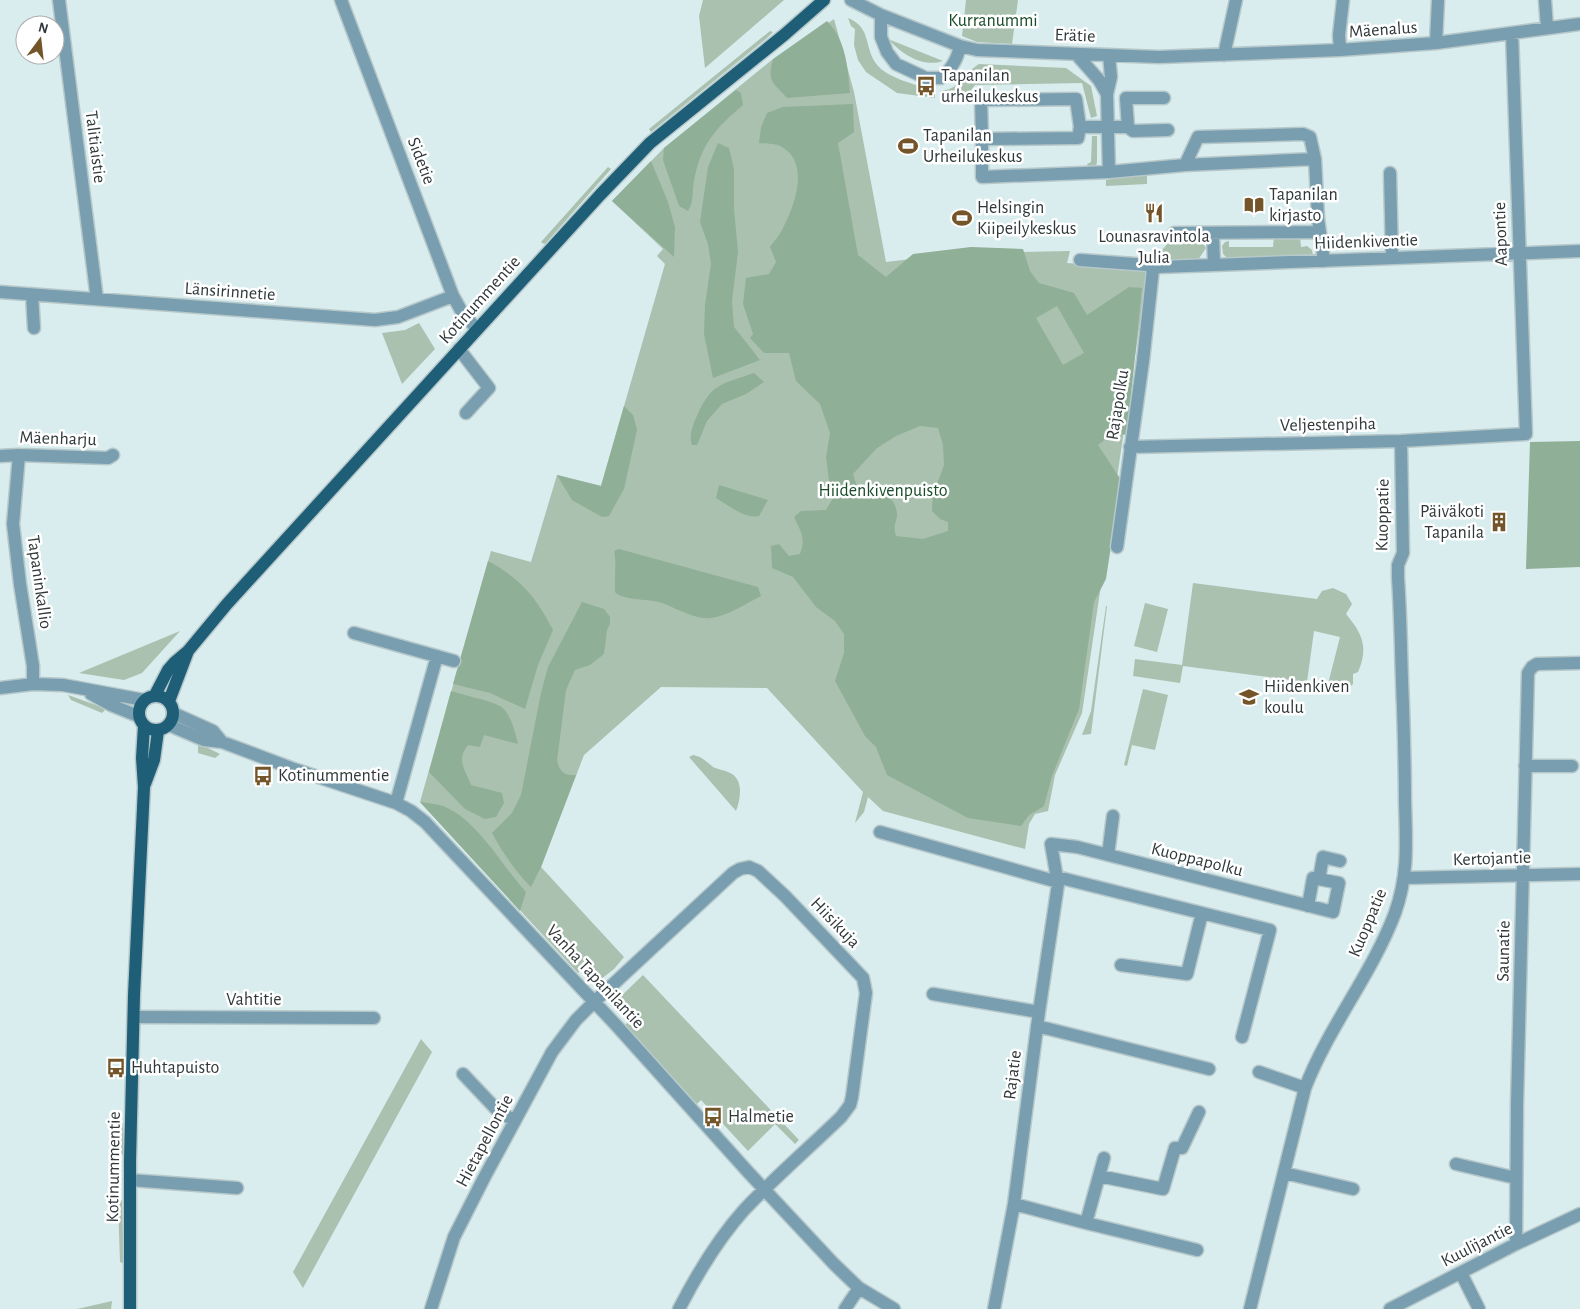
<svg xmlns="http://www.w3.org/2000/svg" width="1580" height="1309" font-family="'Alegreya Sans',sans-serif">
<style>
.green{fill:#aac1af}
.forest{fill:#8faf96;fill-rule:evenodd}
.lines{fill:none;stroke-linecap:round;stroke-linejoin:round}
.minor-casing{stroke:#b7c8ca;stroke-width:15}
.major-casing{stroke:#b7c8ca;stroke-width:15}
.minor{stroke:#789eb0;stroke-width:12}
.major{stroke:#1f5e77;stroke-width:12}
.labels{text-anchor:middle;dominant-baseline:central;stroke-width:5;stroke-linejoin:round;paint-order:stroke}
.park-label{font-size:18px;fill:#1a4c2a;stroke:#fff}
.street-label{font-size:18px;fill:#303839;stroke:#fff}
.poi-label{font-size:18px;fill:#303839;stroke:#fff;text-anchor:start}
</style>
<rect width="100%" height="100%" fill="#d9ecee"/>
<path class="green" d="M703 0H784L705 68 699 16Z
M966 0H1018L1012 44 977 42 962 36Z
M848 18C873 28 863 49 878 66 889 79 919 85 935 91V98L897 93 866 72 858 60 854 45 855 29 851 26Z
M834 19 854 92 886 262 977 251 1021 252 1070 251 1067 263 1148 269 1082 713 1055 775 1048 811 1035 814 1029 824 1025 849 883 811 868 797 864 812 855 823 863 792 767 688 661 687 584 755 541 867 624 957 614 969 596 983 581 970 578 973 420 802 491 551 531 562 557 475 601 486 665 264 657 256 663 249 612 201 664 148 773 59V61Z
M770 31 773 32 767 38 651 132 649 129Z
M888 39 943 61C922 68 902 54 888 39Z
M979 64 1066 68 1091 86 1097 116 1091 118 1082 83 975 85 964 99 953 98 940 100V91C964 88 962 74 979 64Z
M1092 136H1097V161L1096 168H1089L1087 164 1091 162Z
M608 167 611 169 545 244 542 243 541 242Z
M1131 175H1147V184L1106 186V180Z
M1274 236 1300 237 1301 247 1307 246 1312 250 1313 256 1227 258 1223 254 1222 246 1225 242 1229 241V247H1273Z
M1197 241 1204 245 1206 248 1198 260 1159 262V254L1168 243Z
M419 323 435 349 402 384 382 333 405 330Z
M1193 583 1317 599 1322 591 1333 588 1346 594 1352 604 1346 614C1362 633 1369 647 1358 672L1353 674V684L1350 687 1328 684 1340 637 1314 631 1307 682 1183 666 1180 683 1133 676 1135 659 1182 665Z
M1145 603 1168 609 1157 652 1134 646Z
M1106 606H1107L1091 734 1082 735 1091 711Z
M180 631 142 673 124 680 79 673Z
M1143 689 1168 695 1155 750 1132 745 1127 766 1124 765Z
M68 695 104 708 106 709 102 713 71 700Z
M198 743 220 754 215 758 198 753Z
M693 755C701 756 707 762 713 767 719 770 726 770 732 774 744 782 740 800 736 811L689 757Z
M643 975 799 1140 795 1144 775 1124 748 1151 701 1100 697 1104 625 1025 628 1022 617 1010 616 1001Z
M421 1039 432 1052 303 1288 293 1272Z
M120 1123 123 1124V1155H121L119 1153Z
M121 1200 122 1201 124 1262 122 1263 120 1262 118 1201Z
M112 1301 111 1309H77Z"/>
<path class="forest" d="M827 21C846 40 848 68 850 93L787 98C772 81 767 82 773 59Z
M736 90 741 93 743 105C715 129 701 144 694 181 692 191 694 202 688 211L679 206 663 160 664 148Z
M853 104 854 132 838 143 858 255 886 277 913 254 971 247 1023 249 1030 271 1039 283 1074 293 1087 315 1129 287 1142 288 1127 435 1113 433 1098 445 1121 480 1106 579 1094 602 1079 709 1052 776 1044 806 1029 815 1021 826 968 818 887 775 876 747 865 736 835 681 844 653V634L835 621 816 607 793 577 772 568 771 546 779 544 789 556 800 554C806 538 801 532 794 517L801 511 826 510 833 498 832 486 829 481 826 457 830 433 820 404 796 381 789 353H764L750 338 753 334 743 304 746 278 769 274 776 262 770 247C774 241 780 235 783 228 795 205 810 163 782 147 776 143 766 144 759 143L761 127 767 113 783 107ZM1057 306 1084 353 1063 365 1036 318ZM920 426 938 428 943 445 944 465 939 479 933 490 932 511 940 519 948 522V531L923 539 896 536C892 523 898 521 897 513 894 491 876 493 859 493L853 474 877 448 896 436Z
M718 143 729 148 734 169V209L738 252 732 301 734 327 760 360 713 378 704 334 705 305 711 264 708 244 700 222 708 167Z
M651 161 668 202 675 227 674 257 612 201Z
M754 373 764 382 746 394 722 404 707 421 697 445H692C689 437 692 426 696 418 711 383 720 385 754 373Z
M624 406 633 415 637 430 624 489 609 516 602 517 572 500 557 475 601 486Z
M1580 441V567L1526 569 1530 442Z
M719 485 768 500 759 516C745 519 728 505 716 498Z
M619 549 758 587 761 596C745 604 728 616 711 618 694 620 675 607 659 602 648 599 621 600 615 592 614 578 617 564 614 551Z
M488 561C520 578 537 598 553 630L538 665 525 709 490 693 453 684Z
M582 602 604 609 610 617V624L607 630 604 654 590 665 575 670 566 690 557 761C560 772 565 776 576 775L541 867 531 887C515 871 503 853 492 833L512 813 521 795 541 693 548 667Z
M451 691C463 695 491 701 500 706 511 713 515 732 518 744L484 735 480 747 468 745C456 760 465 769 471 785L502 793 504 803 496 817 485 819 465 809 429 772Z
M420 802C428 803 436 804 443 806 477 819 502 866 526 892L520 911Z"/>
<g class="lines">
<defs>
<path id="minor" d="M59 0 97 299
M341 0 453 296 463 314 477 329
M851 0 881 15 960 46 977 50 1159 57 1340 50 1436 43 1580 24
M1545 0 1547 28
M881 15V37L887 52 896 64 926 78H941C952 68 957 60 960 46
M1436 43 1438 0
M1340 50 1339 35 1343 0
M1076 54 1099 80 1107 94
M1109 55 1111 77 1107 94 1109 172
M1224 55 1236 0
M1080 127 1076 99 981 100 982 139 1078 138 1080 127H1128L1126 98H1164
M1128 127 1133 131 1168 130
M982 139V177L1109 172 1185 165 1315 159
M1185 165 1198 137 1303 134 1310 137 1315 159 1318 218 1324 261
M1390 173 1392 258
M1174 233 1320 232
M1213 233 1214 265
M1080 260 1148 265 1153 269
M1153 269 1159 267 1214 265 1580 251
M0 292 375 320 398 317 453 296
M32 295 34 328
M459 349 489 388 466 413
M1130 447 1401 441 1526 434 1512 33
M19 455 13 524 20 584 33 666V684
M0 456 19 455 108 458 113 455
M1117 547 1143 361 1153 269
M354 633 454 661
M0 688 33 684 63 685 144 700
M91 694 111 705 138 716
M173 713 213 731 222 742
M169 725 204 740 222 742 294 769 396 803 411 811 425 822 616 1025 749 1173 834 1264 859 1288 894 1309
M1525 766H1572
M396 803 437 656
M880 832 1058 882
M1108 855 1113 816
M1057 877 1270 930 1242 1037
M1404 878 1580 874
M1308 906 1313 878 1319 879 1323 857 1340 861
M1121 965 1187 974 1202 913
M933 994 1039 1012
M134 1017 374 1018
M1037 1026 1209 1069
M1259 1072 1305 1088
M463 1074 498 1111 515 1121
M1456 1164 1516 1178
M1284 1173 1353 1189
M1099 1176 1104 1158
M130 1180 237 1188
M1014 1204 1086 1223 1099 1176 1163 1189 1175 1148H1182L1199 1112
M1086 1223 1197 1250
M1516 1244 1517 1105 1528 673 1532 667 1537 664 1580 663
M1461 1273 1479 1309
M431 1309 454 1237 484 1178 552 1052 576 1020 594 1002 733 873 740 869 749 867 758 871 785 896 863 978 866 993 852 1097 850 1105 841 1117C809 1148 774 1178 744 1210 718 1239 697 1274 679 1309
M845 1309 859 1288
M994 1309 1014 1204 1039 1012 1058 884 1051 844 1077 847 1333 912 1339 883 1319 879
M1250 1309 1305 1088C1329 1026 1372 974 1395 913 1409 873 1406 842 1405 801 1405 769 1404 738 1403 706 1401 664 1401 621 1398 578V565L1403 553 1401 441
M1390 1309 1516 1244 1580 1214"/>
<path id="major" d="M155 695 168 670 175 662 188 651 227 604 600 195 650 143 784 35 824 0
M139 713a17 17 0 1 1 34 0a17 17 0 1 1-34 0Z
M169 701 188 651
M145 784 154 760 158 731
M130 1309V1161L134 995 144 787 142 758 144 726"/>
</defs>
<use href="#minor" class="minor-casing"/>
<use href="#major" class="major-casing"/>
<use href="#minor" class="minor"/>
<use href="#major" class="major"/>
</g>
<defs>
<symbol id="bus-bare" viewBox="-9 -9 18 18"><path d="M-5-6H5V4H4V6H2V4H-2V6H-4V4H-5ZM-3.5-4V0h7V-4ZM-3.5 1.2v1.5H-2V1.2ZM2 1.2v1.5H3.5V1.2Z" fill="#74552a" stroke="#fff" stroke-width="2.5" paint-order="stroke"/></symbol>
<symbol id="stadium-bare" viewBox="-9 -9 18 18"><path d="M0-5a6.5 5 0 1 0 0 10a6.5 5 0 1 0 0-10ZM-3.5-1.8h7v3.6h-7Z" fill="#74552a" stroke="#fff" stroke-width="2.5" paint-order="stroke"/></symbol>
<symbol id="library-bare" viewBox="-9 -9 18 18"><path d="M-6-4Q-3-5.5-.7-3.5V5Q-3 3-6 4ZM6-4Q3-5.5 .7-3.5V5Q3 3 6 4Z" fill="#74552a" stroke="#fff" stroke-width="2.5" paint-order="stroke"/></symbol>
<symbol id="restaurant-bare" viewBox="-9 -9 18 18"><path d="M-5-6h1v4h1v-4h1v4h1v-4h1v5L-1.5 .5V6h-2V.5L-5-1ZM5-6V6H3V1.5H1.5Q1.5-4 5-6Z" fill="#74552a" stroke="#fff" stroke-width="2.5" paint-order="stroke"/></symbol>
<symbol id="building-bare" viewBox="-9 -9 18 18"><path d="M-4-6H4V6H1V3H-1V6H-4ZM-2.5-4.3h1.7v1.8h-1.7ZM.8-4.3h1.7v1.8H.8ZM-2.5-1h1.7V.8h-1.7ZM.8-1h1.7V.8H.8Z" fill="#74552a" stroke="#fff" stroke-width="2.5" paint-order="stroke"/></symbol>
<symbol id="school-bare" viewBox="-9 -9 18 18"><path d="M0-5L7-2L0 1L-7-2ZM-4 1L0 2.5L4 1V4Q0 6-4 4Z" fill="#74552a" stroke="#fff" stroke-width="2.5" paint-order="stroke"/></symbol>
</defs>
<g fill-rule="evenodd">
<use href="#bus-bare" x="912" y="72" width="28" height="28"/>
<use href="#stadium-bare" x="894" y="132" width="28" height="28"/>
<use href="#library-bare" x="1240" y="191" width="28" height="28"/>
<use href="#restaurant-bare" x="1140" y="199" width="28" height="28"/>
<use href="#stadium-bare" x="948" y="204" width="28" height="28"/>
<use href="#building-bare" x="1485" y="508" width="28" height="28"/>
<use href="#school-bare" x="1235" y="683" width="28" height="28"/>
<use href="#bus-bare" x="249" y="762" width="28" height="28"/>
<use href="#bus-bare" x="102" y="1054" width="28" height="28"/>
<use href="#bus-bare" x="699" y="1103" width="28" height="28"/>
</g>
<g class="labels">
<g class="park-label">
<text x="993" y="21">Kurranummi</text>
<text x="883" y="491">Hiidenkivenpuisto</text>
</g>
<g class="street-label">
<text transform="translate(1383 30) rotate(-4)">Mäenalus</text>
<text transform="translate(1075 36) rotate(2)">Erätie</text>
<text transform="translate(95 147) rotate(83)">Talitiaistie</text>
<text transform="translate(421 161) rotate(69)">Sidetie</text>
<text transform="translate(1501 234) rotate(-92)">Aapontie</text>
<text transform="translate(1366 242) rotate(-2)">Hiidenkiventie</text>
<text transform="translate(230 292) rotate(4)">Länsirinnetie</text>
<text transform="translate(480 300) rotate(-48)">Kotinummentie</text>
<text transform="translate(1118 405) rotate(-81)">Rajapolku</text>
<text transform="translate(1328 425) rotate(-1)">Veljestenpiha</text>
<text transform="translate(58 439) rotate(2)">Mäenharju</text>
<text transform="translate(1383 515) rotate(-89)">Kuoppatie</text>
<text transform="translate(39 582) rotate(82)">Tapaninkallio</text>
<text transform="translate(1492 859) rotate(-2)">Kertojantie</text>
<text transform="translate(1197 860) rotate(14)">Kuoppapolku</text>
<text transform="translate(835 923) rotate(46)">Hiisikuja</text>
<text transform="translate(1368 923) rotate(-67)">Kuoppatie</text>
<text transform="translate(1504 951) rotate(-89)">Saunatie</text>
<text transform="translate(595 977) rotate(47)">Vanha Tapanilantie</text>
<text x="254" y="1000">Vahtitie</text>
<text transform="translate(1013 1075) rotate(-83)">Rajatie</text>
<text transform="translate(485 1141) rotate(-62)">Hietapellontie</text>
<text transform="translate(114 1167) rotate(-89)">Kotinummentie</text>
<text transform="translate(1477 1245) rotate(-27)">Kuulijantie</text>
</g>
<g class="poi-label">
<text x="941" y="76">Tapanilan<tspan x="941" dy="21">urheilukeskus</tspan></text>
<text x="923" y="136">Tapanilan<tspan x="923" dy="21">Urheilukeskus</tspan></text>
<text x="1269" y="195">Tapanilan<tspan x="1269" dy="21">kirjasto</tspan></text>
<text x="977" y="208">Helsingin<tspan x="977" dy="21">Kiipeilykeskus</tspan></text>
<text x="1154" y="237" text-anchor="middle">Lounasravintola<tspan x="1154" dy="21">Julia</tspan></text>
<text x="1484" y="512" text-anchor="end">Päiväkoti<tspan x="1484" dy="21">Tapanila</tspan></text>
<text x="1264" y="687">Hiidenkiven<tspan x="1264" dy="21">koulu</tspan></text>
<text x="278" y="776">Kotinummentie</text>
<text x="131" y="1068">Huhtapuisto</text>
<text x="728" y="1117">Halmetie</text>
</g>
</g>
<g transform="translate(40 40) rotate(15)"><circle r="24" fill="#ffffff" stroke="#acafb0"/>
<path d="M0-4L9 19L0 12L-9 19Z" fill="#74552a"/>
<text y="-8" font-size="14" font-weight="bold" text-anchor="middle" fill="#303839">N</text>
</g>
</svg>
